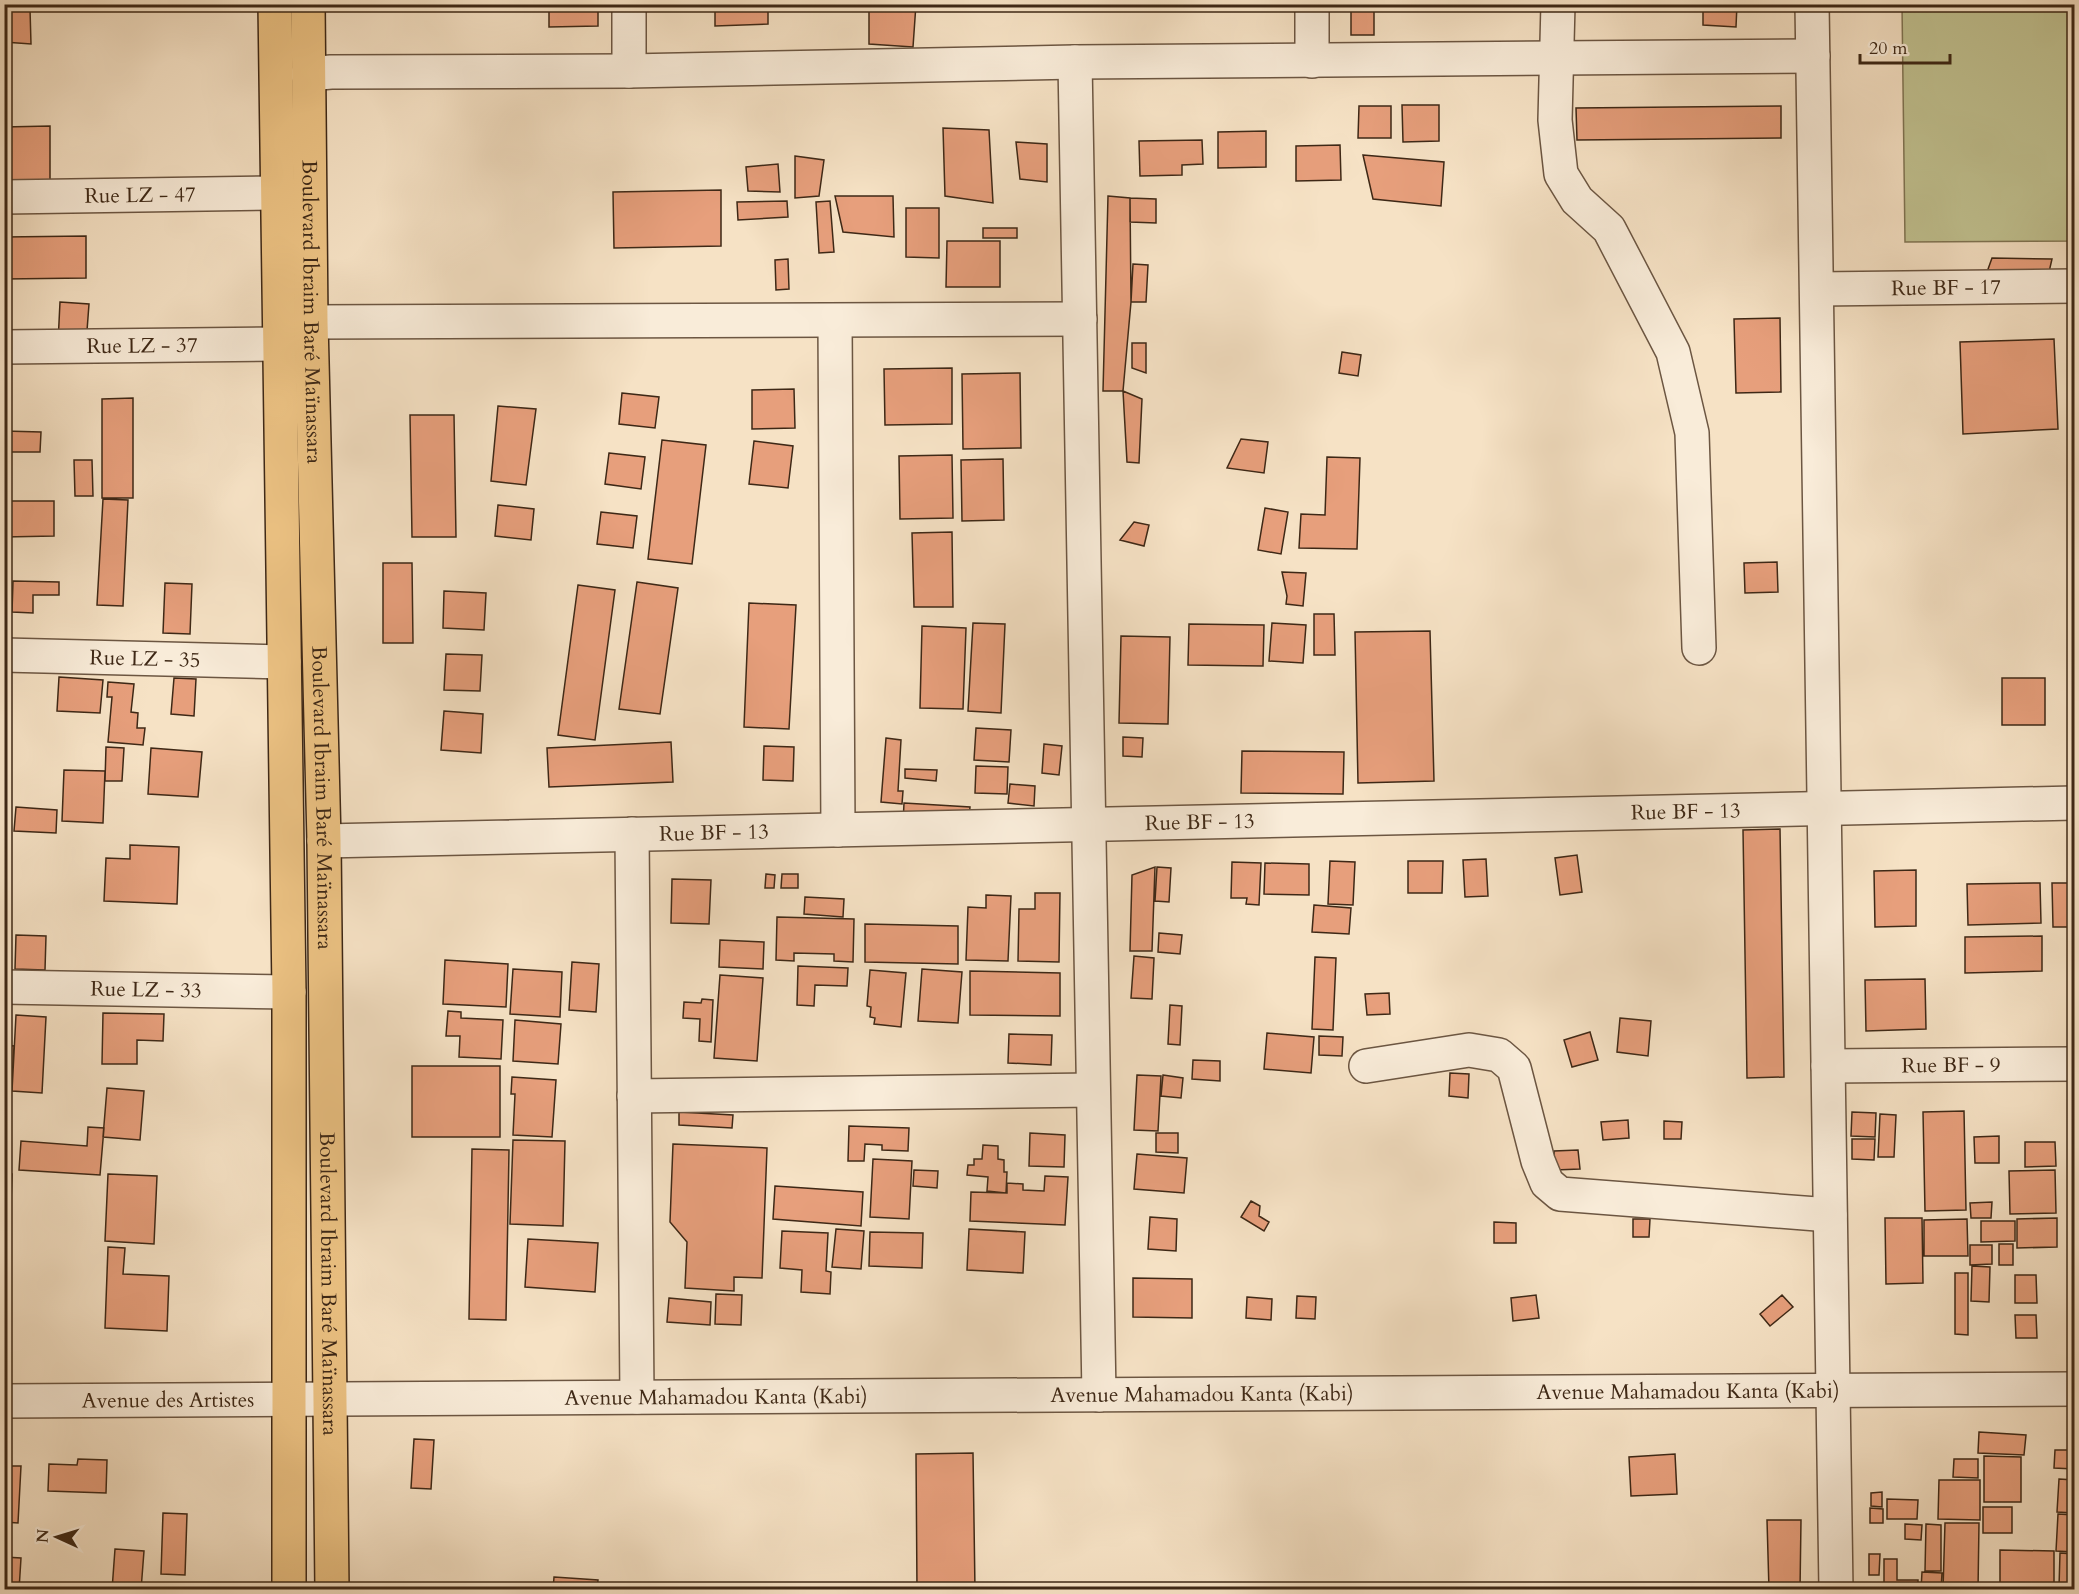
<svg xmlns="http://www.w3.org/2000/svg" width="2079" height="1594" font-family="Cardo,serif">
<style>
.green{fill:#c1c291;stroke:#807554;stroke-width:1.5}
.building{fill:#e79f7c;stroke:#3e2816;stroke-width:1.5}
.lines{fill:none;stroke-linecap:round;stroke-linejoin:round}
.minor-casing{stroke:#6c5642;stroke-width:36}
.major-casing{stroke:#3e2816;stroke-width:36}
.minor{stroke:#f9ecd9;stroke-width:33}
.major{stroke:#ebc182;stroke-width:33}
.labels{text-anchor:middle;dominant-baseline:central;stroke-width:4.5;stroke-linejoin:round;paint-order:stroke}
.street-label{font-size:21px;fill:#3e2816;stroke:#f9ecd9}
</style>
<rect width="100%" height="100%" fill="#f6e2c5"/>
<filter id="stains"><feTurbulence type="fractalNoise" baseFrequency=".00333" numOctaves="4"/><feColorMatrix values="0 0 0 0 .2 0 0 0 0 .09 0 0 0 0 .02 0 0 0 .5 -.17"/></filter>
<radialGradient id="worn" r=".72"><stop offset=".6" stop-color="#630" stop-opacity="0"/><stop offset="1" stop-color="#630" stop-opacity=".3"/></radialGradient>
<path class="green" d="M1902 5H2074V241L1905 242Z"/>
<path class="building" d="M4 4H39L30 9 31 44 4 42Z
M549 4H598V26L549 27Z
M715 4H768V24L715 26Z
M869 4H916L913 47 869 44Z
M1703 4H1737L1736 27 1703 25Z
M1351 9H1374V35H1351Z
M1402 105H1439V141L1403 142Z
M1359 106H1391V138H1358Z
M1781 106V138L1577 140 1576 108Z
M50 126V186H4V127Z
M943 128 989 130 993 203 945 196Z
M1266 131V167L1218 168V132Z
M1202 140 1203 164 1182 165V175L1140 176 1139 141Z
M1016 142 1047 144V182L1020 179Z
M1340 145 1341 180 1296 181V146Z
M1363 155 1444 162 1441 206 1373 199Z
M795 156 824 160 819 196 795 198Z
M778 164 780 192 748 191 746 167Z
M721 190V246L614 248 613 192Z
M835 196H893L894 237 843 232Z
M1108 196 1130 198 1131 302 1123 391H1103Z
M1130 198 1156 199V223L1130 222Z
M787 201 788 217 738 220 737 202Z
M830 201 834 252 819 253 816 202Z
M906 208H939V258L906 257Z
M983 228H1017V238H983Z
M86 236V278L4 279V237Z
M947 241H1000V287H946Z
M1992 258 2052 259 2049 272H1987Z
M788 259 789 289 776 290 775 260Z
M1133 264 1148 265 1146 302H1131Z
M60 302 89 304 86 344 58 343Z
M1780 318 1781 392 1736 393 1734 319Z
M2054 339 2058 429 1963 434 1960 342Z
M1132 343H1146V373L1132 368Z
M1342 352 1361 355 1358 376 1339 373Z
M952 368V424L885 425 884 369Z
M1020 373 1021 448 963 449 962 374Z
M794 389 795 428 752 429V390Z
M1123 391 1142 399 1139 463 1127 462Z
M622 393 659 397 655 428 619 424Z
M133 398V498H102V399Z
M498 406 536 409 526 485 491 481Z
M410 415H454L456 537H412Z
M4 431 41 432 40 452H4Z
M1241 439 1268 442 1264 473 1227 468Z
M662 440 706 445 692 564 648 559Z
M754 441 793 446 788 488 749 484Z
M609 453 645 457 641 489 605 484Z
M952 455 953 518 900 519 899 456Z
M1327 457 1360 458 1357 549 1299 548 1301 514 1325 515Z
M1003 459 1004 520 962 521 961 460Z
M74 460H92L93 496H75Z
M103 499 128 500 123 606 97 605Z
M4 501H54V536L4 537Z
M498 505 534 509 531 540 495 536Z
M1265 508 1288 512 1281 554 1258 550Z
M601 512 637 516 633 548 597 544Z
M1134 522 1149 525 1144 546 1120 540Z
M952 532 953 607H914L912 533Z
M1777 562 1778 592 1745 593 1744 563Z
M383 563H412L413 643H383Z
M1282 572 1306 573 1303 606 1286 604 1287 596Z
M13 581 59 582V595H33V613L12 612Z
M637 582 678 588 660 714 619 709Z
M165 583 192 584 190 634 163 633Z
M578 585 615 590 595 740 558 735Z
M444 591 486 593 484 630 443 628Z
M749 603 796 605 789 729 744 727Z
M1314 614H1334L1335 655H1314Z
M973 623 1005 624 1001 713 968 711Z
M1272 623 1306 625 1303 663 1269 661Z
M1189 624 1264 625 1263 666 1188 665Z
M922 626 966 628 963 709 920 708Z
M1430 631 1434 781 1358 783 1355 632Z
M1121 636 1170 637 1168 724 1119 723Z
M446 654 482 655 480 691 444 690Z
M59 677 103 680 100 713 57 711Z
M174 678 196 679 194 716 171 714Z
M2002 678H2045V725H2002Z
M108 682 134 684 131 712 138 713 137 728H145L143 745 108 742 112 697H107Z
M444 711 483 714 481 753 441 750Z
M976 728 1011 730 1009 762 974 760Z
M1123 737 1143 738 1142 757 1123 756Z
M886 738 901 740 898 791H903L902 804 881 802Z
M671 742 673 782 549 787 547 748Z
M1044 744 1062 746 1059 775 1042 773Z
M764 746 794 747 793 781 763 780Z
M106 747 124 748 122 781H105Z
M151 748 202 752 198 797 148 794Z
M1242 751 1344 752 1343 794 1241 793Z
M976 766 1008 767 1007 794 975 793Z
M905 769 937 770 936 781 905 778Z
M64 770 105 771 103 823 62 821Z
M1010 784 1035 786 1034 806 1008 803Z
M904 803 970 807 968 829 903 824Z
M16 807 57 810 56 833 14 831Z
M1780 829 1784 1077 1747 1078 1743 830Z
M130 845 179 847 177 904 104 901 106 858 130 859Z
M1577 855 1582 892 1560 895 1555 858Z
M1486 859 1488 896 1465 897 1463 860Z
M1330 861 1355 862 1353 905 1328 904Z
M1408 861H1443L1442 893H1408Z
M1232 862 1261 863 1259 905 1246 904 1247 898H1231Z
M1265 863 1309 864V895L1264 894Z
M1155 867 1152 951H1130L1132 875Z
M1157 867 1171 868 1169 902 1155 901Z
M1916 870V926L1875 927 1874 871Z
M766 874 775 875 774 888H765Z
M782 874H798V888H781Z
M672 879 711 880 709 924 671 923Z
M2040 883 2041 923 1968 925 1967 884Z
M2052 883H2074V927H2053Z
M1035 893H1060L1059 962 1018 961 1019 909H1035Z
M986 895 1011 896 1008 961 966 960 968 907 986 908Z
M805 897 844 899 843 917 804 914Z
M1314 905 1351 908 1349 934 1312 932Z
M777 917 854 919 853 962 834 961V954L794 953V961L776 960Z
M4 919H8L6 958H4Z
M865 924 958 926V964L865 962Z
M1159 933 1182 935 1180 954 1158 952Z
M16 935 46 936 45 970 15 969Z
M2042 936V971L1965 973V937Z
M720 940 764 942 763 969 719 967Z
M1134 956 1154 958 1152 999 1131 998Z
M1315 957 1336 958 1333 1030 1312 1029Z
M445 960 508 964 506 1007 443 1004Z
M572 962 599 964 596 1012 569 1010Z
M798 966 848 968 847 986 815 985 814 1006 797 1005Z
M513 969 562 972 560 1017 510 1014Z
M922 969 962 972 958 1023 918 1021Z
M870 970 906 973 901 1027 874 1024 875 1018 870 1017 871 1007 867 1006Z
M970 971 1060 973V1016L970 1015Z
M720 975 763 978 757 1061 714 1058Z
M1925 979 1926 1029 1866 1031 1865 980Z
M1389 993 1390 1014 1367 1015 1365 994Z
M702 999 713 1000 711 1042 699 1041 700 1019 683 1018 684 1002 701 1003Z
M1170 1005 1182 1006 1180 1045 1168 1044Z
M448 1011 461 1012V1018L503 1020 501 1059 459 1057 460 1036H446Z
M103 1013 164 1014 163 1041 137 1040V1064H102Z
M16 1015 46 1017 42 1093 12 1091Z
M1620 1018 1651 1021 1648 1056 1617 1052Z
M515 1020 561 1024 558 1064 513 1061Z
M1590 1032 1598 1060 1572 1067 1564 1040Z
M1267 1033 1314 1037 1311 1073 1264 1069Z
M1009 1034 1052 1035 1051 1065 1008 1063Z
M1319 1036 1343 1037 1342 1056 1319 1055Z
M4 1045 14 1046 12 1080 4 1079Z
M1193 1060 1220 1061V1081L1192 1079Z
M412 1066H500V1137H412Z
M1450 1073 1469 1074 1468 1098 1449 1096Z
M1137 1075 1161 1076 1158 1131 1134 1130Z
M1163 1075 1183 1078 1181 1098 1161 1096Z
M512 1077 556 1080 552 1137 513 1135 515 1094H511Z
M107 1088 144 1091 140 1140 103 1137Z
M1964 1111 1966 1210 1925 1211 1923 1112Z
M679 1112 733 1115 732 1128 679 1125Z
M1852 1112 1876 1113 1875 1137 1851 1136Z
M1880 1114 1896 1115 1894 1157H1878Z
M1628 1120 1629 1138 1603 1140 1601 1122Z
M1664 1121 1682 1122 1681 1139H1664Z
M849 1126 909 1128 908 1151 882 1150V1145L865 1144 864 1161H848Z
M88 1127 104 1128 100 1175 19 1170 21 1141 87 1146Z
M4 1128H11L9 1170 4 1169Z
M1030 1133 1065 1135 1064 1167 1029 1166Z
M1156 1133H1178V1153L1156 1152Z
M1999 1136V1163H1975L1974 1137Z
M1852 1139H1875L1874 1160 1852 1159Z
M513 1140 565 1141 563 1226 510 1224Z
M2025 1142H2055L2056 1166 2025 1167Z
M673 1144 767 1148 762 1278 734 1277V1291L685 1288 687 1242 670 1222Z
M983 1145 998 1146V1159L1004 1160V1172H1007L1006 1193 987 1191 988 1177 967 1175 968 1165H974V1159H982Z
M472 1149 509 1150 506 1320 469 1319Z
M1578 1150 1580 1169 1555 1170 1554 1151Z
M1137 1154 1187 1158 1184 1193 1134 1189Z
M873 1159 912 1161 909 1219 870 1217Z
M914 1170 938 1171 937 1188 913 1186Z
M2055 1170 2056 1213 2010 1214 2009 1171Z
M4 1174H12L10 1229H4Z
M108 1174 157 1176 154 1244 105 1241Z
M1045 1176 1068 1177 1065 1225 970 1221 971 1192 1007 1193V1183L1023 1184V1190L1044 1191Z
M775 1186 863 1192 861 1226 773 1219Z
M1251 1201 1260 1206 1259 1216 1269 1222 1264 1231 1241 1217Z
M1992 1202 1991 1218H1971L1970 1203Z
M1150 1217 1177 1219 1176 1251 1148 1249Z
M1885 1218H1922L1923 1283 1886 1284Z
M2057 1218V1247L2017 1248V1219Z
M1633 1219H1650L1649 1237H1633Z
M1967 1219 1968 1256H1924V1220Z
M1981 1221H2015V1241L1981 1242Z
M1494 1222 1516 1223V1243H1494Z
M2068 1225H2074V1283H2069Z
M836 1229 864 1231 861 1269 832 1267Z
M969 1229 1025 1232 1023 1273 967 1270Z
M782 1231 828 1233 826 1271 831 1272 830 1294 801 1292 802 1270 780 1268Z
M870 1232 923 1233 922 1268 869 1266Z
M528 1239 598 1243 595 1292 525 1287Z
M1999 1244H2013V1265H1999Z
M1970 1245H1992V1264L1970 1265Z
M108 1247 125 1248 123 1274 169 1276 167 1331 105 1328Z
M1972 1266 1990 1267 1989 1302 1971 1301Z
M1955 1273H1968V1335L1955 1334Z
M2015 1275H2036L2037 1303H2015Z
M1133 1278 1192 1279V1318L1133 1317Z
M716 1294 742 1295 741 1325 715 1324Z
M1536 1295 1539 1318 1513 1321 1511 1298Z
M1782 1295 1793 1307 1770 1326 1760 1314Z
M1297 1296 1316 1297 1315 1319 1296 1318Z
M1247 1297 1272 1299 1271 1320 1246 1318Z
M669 1298 711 1302 710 1325 667 1322Z
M2015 1315H2036L2037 1338H2016Z
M1979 1432 2026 1435 2024 1455 1978 1453Z
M414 1439 434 1440 431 1489 411 1488Z
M2055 1450H2074V1469L2054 1468Z
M973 1453 975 1590H917L916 1454Z
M1675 1454 1677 1494 1631 1496 1629 1457Z
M1984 1456 2021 1457V1502H1984Z
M78 1459 107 1460 106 1493 48 1491 49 1464 77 1465Z
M1954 1459H1978V1478L1953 1477Z
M4 1466H21L18 1523 4 1522Z
M2059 1479 2074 1480V1513L2057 1512Z
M1939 1480H1980V1520L1938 1519Z
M1882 1492V1507L1871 1506V1493Z
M1887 1499 1918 1500 1917 1519H1887Z
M1983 1507H2012V1533H1983Z
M1870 1508 1883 1509V1523H1870Z
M163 1513 187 1514 185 1575 161 1574Z
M2058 1514 2074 1515V1552L2056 1551Z
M1767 1520H1801L1800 1590H1769Z
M1945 1523H1979L1978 1590H1943Z
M1905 1524 1922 1525 1921 1540 1905 1539Z
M1926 1524 1941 1525V1571H1925Z
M115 1549 144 1551 141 1590H112Z
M2000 1550 2054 1551V1588H2000Z
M2060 1553 2074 1554V1588L2059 1587Z
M1869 1554H1880L1879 1575H1869Z
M4 1557 21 1558 19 1590H4Z
M1884 1559H1897V1580H1918V1590H1884Z
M1922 1572 1942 1573 1941 1590H1921Z
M554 1577 598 1580 597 1590H553Z"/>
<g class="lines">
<defs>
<g id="minor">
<path d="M1312 4V61"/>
<path d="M1558 4 1555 120 1561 174 1577 200 1609 229 1673 352 1692 433 1699 648"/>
<path d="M1812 4 1836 1590"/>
<path d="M1075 62 1099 1395"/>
<path d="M629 71V4"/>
<path d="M308 74 331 72 629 71 1075 62 1813 56"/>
<path id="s1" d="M4 197 278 193"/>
<path id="s2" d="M1818 289 2074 286"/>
<path d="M835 321 838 830"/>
<path d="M311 322 1080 319"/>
<path id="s3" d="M4 347 280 344"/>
<path id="s4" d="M4 655 284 662"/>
<path d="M632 834 637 1397"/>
<path id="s5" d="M324 841 2074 803"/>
<path id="s6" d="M4 987 289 992"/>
<path d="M1366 1066 1469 1050 1499 1055 1514 1068 1538 1161 1547 1183 1560 1194 1830 1215"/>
<path id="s7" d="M1828 1066 2074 1064"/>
<path d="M634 1096 1093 1090"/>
<path id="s8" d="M4 1401 2074 1389"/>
</g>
<g id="major">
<path d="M275 4 289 992V1590"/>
<path id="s9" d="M308 4 311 322 324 841 332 1590"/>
</g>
</defs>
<use href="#minor" class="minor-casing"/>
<use href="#major" class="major-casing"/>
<use href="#minor" class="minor"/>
<use href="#major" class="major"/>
</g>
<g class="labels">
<g class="street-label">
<text stroke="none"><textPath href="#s1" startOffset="136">Rue LZ - 47</textPath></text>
<text stroke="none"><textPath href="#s2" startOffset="128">Rue BF - 17</textPath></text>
<text stroke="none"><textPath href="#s9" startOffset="308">Boulevard Ibraim Baré Maïnassara</textPath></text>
<text stroke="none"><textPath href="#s3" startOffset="138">Rue LZ - 37</textPath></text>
<text stroke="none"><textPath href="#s4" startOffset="141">Rue LZ - 35</textPath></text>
<text stroke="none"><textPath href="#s9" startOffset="794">Boulevard Ibraim Baré Maïnassara</textPath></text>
<text stroke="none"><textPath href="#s5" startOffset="1362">Rue BF - 13</textPath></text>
<text stroke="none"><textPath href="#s5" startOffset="876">Rue BF - 13</textPath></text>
<text stroke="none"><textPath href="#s5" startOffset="390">Rue BF - 13</textPath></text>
<text stroke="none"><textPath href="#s6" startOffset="142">Rue LZ - 33</textPath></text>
<text stroke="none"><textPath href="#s7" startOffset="123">Rue BF - 9</textPath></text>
<text stroke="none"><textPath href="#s9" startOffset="1280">Boulevard Ibraim Baré Maïnassara</textPath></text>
<text stroke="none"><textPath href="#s8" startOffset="1684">Avenue Mahamadou Kanta (Kabi)</textPath></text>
<text stroke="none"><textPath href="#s8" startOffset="1198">Avenue Mahamadou Kanta (Kabi)</textPath></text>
<text stroke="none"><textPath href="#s8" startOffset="712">Avenue Mahamadou Kanta (Kabi)</textPath></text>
<text stroke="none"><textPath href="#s8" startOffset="164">Avenue des Artistes</textPath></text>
</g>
</g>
<rect width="2079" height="1594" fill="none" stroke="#f6e2c5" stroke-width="24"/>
<rect x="6" y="6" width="2067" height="1582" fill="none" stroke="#3e2816" stroke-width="3"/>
<rect x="12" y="12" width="2055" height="1570" fill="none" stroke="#3e2816" stroke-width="1.5"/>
<g transform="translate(57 1537) rotate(274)" stroke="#f9ecd9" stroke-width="4.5" paint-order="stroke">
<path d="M0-4.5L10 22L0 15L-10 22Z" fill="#3e2816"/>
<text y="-9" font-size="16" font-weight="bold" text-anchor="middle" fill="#3e2816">N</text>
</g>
<path d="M1860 54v9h90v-9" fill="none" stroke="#3e2816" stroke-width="3"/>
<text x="1869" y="54" font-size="18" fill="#3e2816" stroke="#f9ecd9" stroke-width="4.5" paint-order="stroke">20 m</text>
<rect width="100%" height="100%" filter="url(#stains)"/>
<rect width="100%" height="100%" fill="url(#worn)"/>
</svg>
